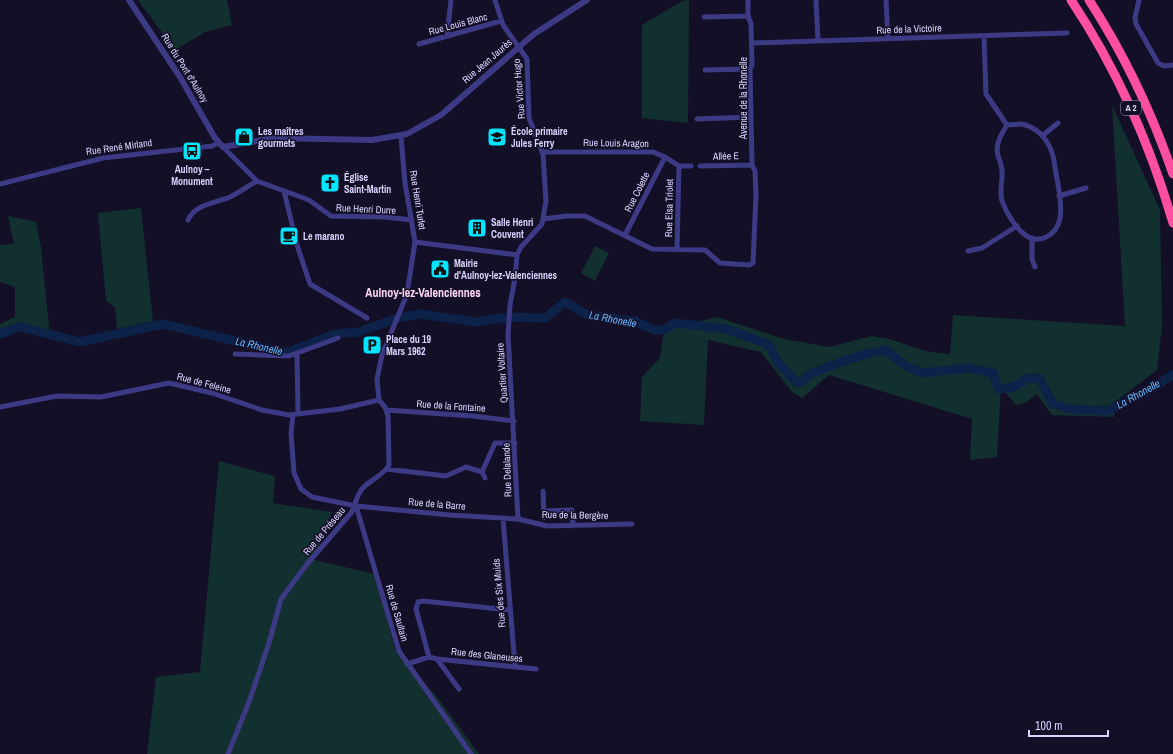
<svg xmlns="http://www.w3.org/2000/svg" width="1173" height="754" font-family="'Archivo Narrow',sans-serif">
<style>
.green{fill:#12302f}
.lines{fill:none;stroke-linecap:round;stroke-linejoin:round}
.river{stroke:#0c2248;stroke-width:9}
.minor{stroke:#3d3a85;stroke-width:5}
.tertiary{stroke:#3d3a85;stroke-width:6}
.motorway{stroke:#ff4fa3;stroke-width:9}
.labels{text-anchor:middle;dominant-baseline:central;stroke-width:3;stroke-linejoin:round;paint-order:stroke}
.shield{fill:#130f26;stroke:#9e99be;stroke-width:1}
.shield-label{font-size:9px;font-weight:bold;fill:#d9d4ff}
.street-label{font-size:10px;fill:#d9d4ff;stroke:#130f26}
.poi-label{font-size:10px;font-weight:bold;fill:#d9d4ff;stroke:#130f26;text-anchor:start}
.water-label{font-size:11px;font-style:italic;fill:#62b6ff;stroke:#130f26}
.quarter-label{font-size:12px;font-weight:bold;fill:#ffd6f0;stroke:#130f26}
</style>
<rect width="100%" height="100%" fill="#130f26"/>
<path class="green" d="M138 0H227L232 25 205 32 175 50Z
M689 0 688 123 642 118V25L682 1Z
M1112 105 1160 210 1162 326 1157 370 1115 402 1114 417 1052 415 1037 394 1026 402 1016 405 1001 387 997 457 970 460 972 419 829 375 802 398 792 392 761 352 708 340 704 425 640 421 642 377 660 358 664 330 717 317 784 339 829 347 872 336 889 339 925 351 950 354 953 315 1125 326Z
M141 208 153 321 117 329 115 307 106 301 98 213Z
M8 216 36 222 41 247 50 337 18 331 0 337V324L15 317V287L0 282V245L14 244Z
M595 246 609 253 595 281 581 273Z
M219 461 275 476 273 503 332 512 314 560 375 574 395 649 440 701 479 754H147L156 677 200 672Z"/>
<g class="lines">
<path class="river" d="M0 334 20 327 80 342 163 324 286 353 335 334 358 332 398 318 421 314 475 322 510 317 545 318 565 302 588 315 634 321 655 330H664L675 323 726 329 768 344 779 364 797 383C803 382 805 377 810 374 835 364 860 354 886 350L904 365 922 373 968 368 993 373 998 389 1014 387 1027 378 1040 379 1053 404 1071 409 1107 411 1153 388 1172 375"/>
<path class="minor" d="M495 0 503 25 527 59 529 118 543 154 546 201 542 224 521 247 517 255 515 278 510 305 508 335 518 519
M816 0 818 41
M886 0 888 39
M1139 0 1135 18 1136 24 1158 63 1164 66 1173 65
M704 17 748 16
M447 36 451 0
M984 36 986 94 1007 125
M752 43 1067 33
M419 44 501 21
M705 70 750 69
M697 119 751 117
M1022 124C1043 129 1053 147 1055 167 1057 181 1063 204 1060 218 1057 235 1039 246 1024 234 1015 227 1006 212 1002 201 999 191 1003 181 1002 171 1002 166 1000 161 998 156 995 144 1001 135 1007 125Z
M1042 136 1058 123
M223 147 257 181 309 200 331 216 385 217 412 220
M542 152H653L665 157 679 166H691
M700 166 752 165
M0 184 103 158 212 146 219 143
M284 191 297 245 310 284 367 318
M1059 196 1086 188
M543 219 566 216H585L652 249 705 250 720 263 749 265 753 263 756 195 755 171 752 165 750 69 752 65 751 24 748 16V0
M188 220C195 204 216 203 230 197 240 192 248 186 257 181
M625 235 665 157
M1032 238V259L1035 267
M415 242 517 255
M677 250 679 166
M968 251 982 248 1017 226
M235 354 289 356 338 338
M297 354 298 414
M0 407 57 396 101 397 169 383 212 393 262 410 289 415 340 409 379 400
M386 410 473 416 514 421
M293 415 291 433 294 473 301 489 312 497 356 506 450 515 518 519 547 526 632 524
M386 469 446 476 466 467 482 472 495 443H515
M482 472 485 478
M543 491 544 518
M356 506 399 651 471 754
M544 511 572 510 573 526
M503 519 515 666
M429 657 416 609 418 602 423 601 509 610
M437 659 536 669
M407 664 429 657 437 659 459 689
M228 754 249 702 269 643 281 599 307 564 351 513C356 505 356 495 363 488 370 480 384 475 389 465L388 416 385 407 379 400 377 379 382 355 407 294 415 242 405 183 401 137"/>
<path class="tertiary" d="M129 0 180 77 215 138 223 147 274 138 372 140 407 134 441 115 534 34 587 0"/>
<path class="motorway" d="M1071 0C1117 69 1150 144 1173 223
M1089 0C1124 54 1152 113 1173 174"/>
</g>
<defs>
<symbol id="shop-square" viewBox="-11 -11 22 22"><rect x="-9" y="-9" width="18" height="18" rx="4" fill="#00e5ff" stroke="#130f26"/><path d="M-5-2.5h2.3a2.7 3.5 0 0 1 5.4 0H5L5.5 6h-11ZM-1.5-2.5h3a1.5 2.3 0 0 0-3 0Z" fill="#111"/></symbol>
<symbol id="school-square" viewBox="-11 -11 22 22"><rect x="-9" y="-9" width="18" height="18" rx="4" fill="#00e5ff" stroke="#130f26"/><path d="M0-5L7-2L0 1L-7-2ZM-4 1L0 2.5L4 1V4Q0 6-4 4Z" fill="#111"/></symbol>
<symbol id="bus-square" viewBox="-11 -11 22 22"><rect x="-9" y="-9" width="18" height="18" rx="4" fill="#00e5ff" stroke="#130f26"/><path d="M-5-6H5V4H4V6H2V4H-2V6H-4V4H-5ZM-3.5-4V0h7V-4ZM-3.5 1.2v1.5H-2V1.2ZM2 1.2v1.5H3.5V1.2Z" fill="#111"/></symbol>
<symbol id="church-square" viewBox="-11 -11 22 22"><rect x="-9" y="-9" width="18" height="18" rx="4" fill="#00e5ff" stroke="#130f26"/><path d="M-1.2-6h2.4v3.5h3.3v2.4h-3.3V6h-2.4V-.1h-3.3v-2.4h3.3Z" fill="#111"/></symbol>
<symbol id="building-square" viewBox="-11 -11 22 22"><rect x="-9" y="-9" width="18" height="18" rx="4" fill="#00e5ff" stroke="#130f26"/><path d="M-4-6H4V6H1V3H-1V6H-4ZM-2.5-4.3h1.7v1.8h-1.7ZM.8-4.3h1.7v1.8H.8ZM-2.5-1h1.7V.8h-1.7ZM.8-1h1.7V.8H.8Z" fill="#111"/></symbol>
<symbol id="cafe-square" viewBox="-11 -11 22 22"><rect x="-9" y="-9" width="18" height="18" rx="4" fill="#00e5ff" stroke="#130f26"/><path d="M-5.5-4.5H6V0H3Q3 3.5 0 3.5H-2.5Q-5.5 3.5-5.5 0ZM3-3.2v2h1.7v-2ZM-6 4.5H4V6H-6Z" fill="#111"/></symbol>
<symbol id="civic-square" viewBox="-11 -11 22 22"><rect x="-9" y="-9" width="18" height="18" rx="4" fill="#00e5ff" stroke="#130f26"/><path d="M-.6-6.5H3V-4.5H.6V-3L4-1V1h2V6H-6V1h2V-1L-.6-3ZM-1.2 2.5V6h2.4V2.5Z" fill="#111"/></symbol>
<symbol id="parking-square" viewBox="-11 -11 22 22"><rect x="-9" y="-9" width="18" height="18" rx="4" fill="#00e5ff" stroke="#130f26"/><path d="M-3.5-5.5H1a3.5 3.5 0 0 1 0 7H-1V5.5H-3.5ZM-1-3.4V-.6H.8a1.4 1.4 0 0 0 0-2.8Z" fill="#111"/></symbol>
</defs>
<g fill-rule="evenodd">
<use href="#shop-square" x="233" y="126" width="22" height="22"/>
<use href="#school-square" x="486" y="126" width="22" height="22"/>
<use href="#bus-square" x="181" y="140" width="22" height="22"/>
<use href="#church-square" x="319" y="172" width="22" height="22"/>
<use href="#building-square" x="466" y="217" width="22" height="22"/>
<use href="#cafe-square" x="278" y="225" width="22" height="22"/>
<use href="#civic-square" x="429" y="258" width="22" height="22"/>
<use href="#parking-square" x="361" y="334" width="22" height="22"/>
</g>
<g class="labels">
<rect class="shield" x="1121" y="101" width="20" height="14" rx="3"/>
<g class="shield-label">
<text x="1131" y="108">A 2</text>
</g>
<g class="street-label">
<text transform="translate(458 24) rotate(-15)">Rue Louis Blanc</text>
<text transform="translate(909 29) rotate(-2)">Rue de la Victoire</text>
<text transform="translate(487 61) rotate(-41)">Rue Jean Jaurès</text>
<text transform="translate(185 68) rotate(58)">Rue du Pont d'Aulnoy</text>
<text transform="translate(519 89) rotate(-95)">Rue Victor Hugo</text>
<text transform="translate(743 98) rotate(-90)">Avenue de la Rhonelle</text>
<text transform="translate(616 143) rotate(1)">Rue Louis Aragon</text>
<text transform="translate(119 147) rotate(-8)">Rue René Mirland</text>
<text transform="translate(726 156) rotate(-1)">Allée E</text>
<text transform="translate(637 192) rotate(-63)">Rue Colette</text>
<text transform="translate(418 200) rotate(81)">Rue Henri Turlet</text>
<text transform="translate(669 208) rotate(-89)">Rue Elsa Triolet</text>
<text transform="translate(366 209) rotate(3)">Rue Henri Durre</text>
<text transform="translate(502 373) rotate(-94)">Quartier Voltaire</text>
<text transform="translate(204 383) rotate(15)">Rue de Feleine</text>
<text transform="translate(451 406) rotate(4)">Rue de la Fontaine</text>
<text transform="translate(507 470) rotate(-92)">Rue Delalande</text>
<text transform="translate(437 504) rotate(5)">Rue de la Barre</text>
<text transform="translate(575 515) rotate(1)">Rue de la Bergère</text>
<text transform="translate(324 531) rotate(-50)">Rue de Préseau</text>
<text transform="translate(499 593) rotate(-95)">Rue des Six Muids</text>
<text transform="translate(397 613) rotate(74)">Rue de Saultain</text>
<text transform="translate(487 655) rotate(6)">Rue des Glaneuses</text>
</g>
<g class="poi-label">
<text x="258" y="131">Les maîtres<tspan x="258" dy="12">gourmets</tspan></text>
<text x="511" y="131">École primaire<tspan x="511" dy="12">Jules Ferry</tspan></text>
<text x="192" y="169" text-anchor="middle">Aulnoy –<tspan x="192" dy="12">Monument</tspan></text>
<text x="344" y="177">Église<tspan x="344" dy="12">Saint-Martin</tspan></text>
<text x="491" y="222">Salle Henri<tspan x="491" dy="12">Couvent</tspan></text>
<text x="303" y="236">Le marano</text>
<text x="454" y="263">Mairie<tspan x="454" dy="12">d'Aulnoy-lez-Valenciennes</tspan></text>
<text x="386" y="339">Place du 19<tspan x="386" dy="12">Mars 1962</tspan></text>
</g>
<g class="water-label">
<text transform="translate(613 319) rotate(11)">La Rhonelle</text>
<text transform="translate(259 346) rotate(13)">La Rhonelle</text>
<text transform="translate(1138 394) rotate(-29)">La Rhonelle</text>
</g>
<g class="quarter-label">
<text x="423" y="293">Aulnoy-lez-Valenciennes</text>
</g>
</g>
<path d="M1029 730v6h79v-6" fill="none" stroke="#d9d4ff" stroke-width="2"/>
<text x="1035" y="730" font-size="12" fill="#d9d4ff" stroke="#130f26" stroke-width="3" paint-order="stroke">100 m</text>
</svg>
